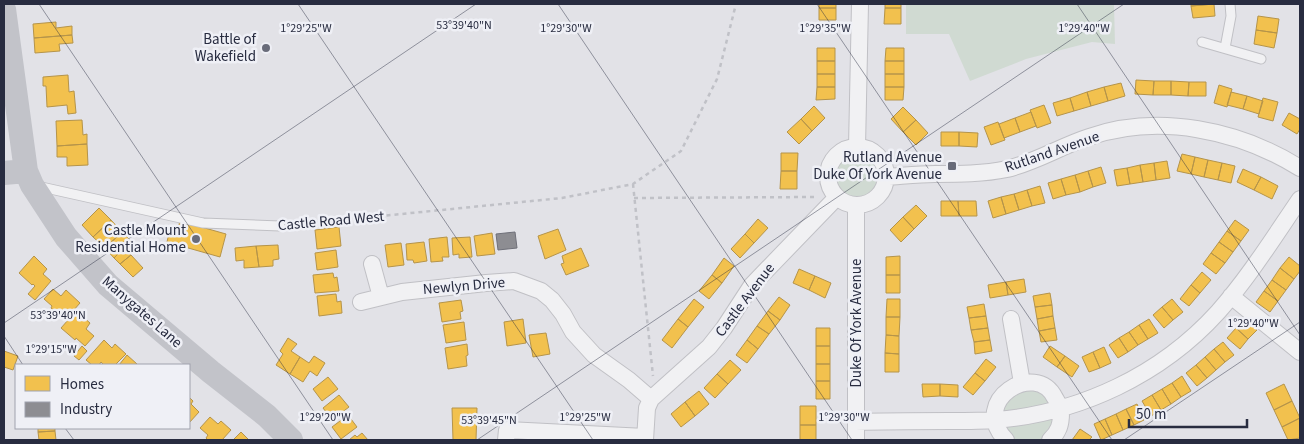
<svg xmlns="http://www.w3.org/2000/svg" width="1304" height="444" font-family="'Source Sans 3',sans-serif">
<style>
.green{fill:#d0dad2}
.homes{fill:#f2c14e;stroke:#b5944a}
.industry{fill:#8d8d92;stroke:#6f7079}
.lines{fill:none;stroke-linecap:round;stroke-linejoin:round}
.lane-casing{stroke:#c0c0c5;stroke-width:11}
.street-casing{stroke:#c0c0c5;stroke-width:18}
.path{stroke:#c0c1c7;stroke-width:2.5;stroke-dasharray:4 4;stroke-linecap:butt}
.lane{stroke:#f1f1f3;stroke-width:9}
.street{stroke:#f1f1f3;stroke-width:16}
.secondary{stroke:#c2c3c9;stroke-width:24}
.ticks{fill:none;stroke:#282c40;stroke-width:1;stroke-opacity:0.45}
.poi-dot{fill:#696c7a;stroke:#eff0f6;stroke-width:2}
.labels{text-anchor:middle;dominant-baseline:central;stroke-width:5;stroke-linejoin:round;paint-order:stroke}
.poi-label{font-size:15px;fill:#282c40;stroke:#eff0f6;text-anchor:end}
.street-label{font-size:15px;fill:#282c40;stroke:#eff0f6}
.ticks-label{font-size:12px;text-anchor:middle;fill:#282c40;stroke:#eff0f6;stroke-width:5;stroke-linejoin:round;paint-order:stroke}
</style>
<rect width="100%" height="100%" fill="#e2e2e7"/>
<path class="green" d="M906 4H1114L1115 44 1092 42 1026 59 970 81 949 34H906Z
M828 176a29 29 0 1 1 58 0a29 29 0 1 1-58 0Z
M1035 383 1061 409 1050 440H1006L996 406Z"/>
<path class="homes" d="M819 4H836V8H819Z
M885 4H901V8H885Z
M1191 4H1214L1191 6Z
M1214 4 1215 16 1193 18 1191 6Z
M819 8H836V20H819Z
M885 8H901V24H884Z
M1258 16 1279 19 1277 33 1256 30Z
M56 22V28L72 26V35L34 38 33 24Z
M1256 30 1277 33 1274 48 1254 44Z
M72 35 73 43 59 44 60 51 35 53 34 38Z
M817 48H835V61H817Z
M886 48H904V61H885Z
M817 61H835V74H817Z
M885 61H904V74H885Z
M817 74H835V87H817Z
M885 74H904V87H885Z
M68 75 69 92 74 91 76 113 68 114 67 105 47 107 46 86H43V77Z
M1136 80 1154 81 1153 95 1135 94Z
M1154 81H1171V95H1153Z
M1171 81 1189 82 1188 96 1171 95Z
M1189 82H1206V96H1188Z
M1121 83 1125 96 1108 101 1104 87Z
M1219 85 1232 89 1227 107 1214 103Z
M817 87H835V99L816 100Z
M885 87H904L903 100H885Z
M1104 87 1108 101 1091 106 1087 92Z
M1087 92 1091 106 1074 111 1070 98Z
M1231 92 1247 96 1243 109 1227 105Z
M1247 96 1263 101 1259 114 1243 109Z
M1070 98 1074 111 1057 116 1053 103Z
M1263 98 1278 102 1273 121 1258 117Z
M1044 105 1051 123 1037 128 1030 110Z
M814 106 825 118 812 131 801 119Z
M903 107 916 120 903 132 891 119Z
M1031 112 1036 126 1020 132 1015 118Z
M1289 113 1300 119V129L1297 134 1282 125Z
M1015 118 1020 132 1004 138 999 124Z
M801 119 812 131 799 144 787 132Z
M82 120 83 135 87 134V144L57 146 56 121Z
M916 120 928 133 916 145 903 132Z
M998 122 1005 140 991 145 984 127Z
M941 132H959V146H941Z
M959 132 978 133 977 147 959 146Z
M87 144 88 165 67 166V157H57V146Z
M781 153H798L797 171H781Z
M1182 154 1195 157 1191 174 1177 171Z
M1195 157 1208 160 1204 177 1191 174Z
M1208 160 1222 163 1218 180 1204 177Z
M1167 161 1170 178 1156 180 1154 163Z
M1154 163 1156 180 1143 182 1140 165Z
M1222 163 1235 166 1231 183 1218 180Z
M1140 165 1143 182 1130 184 1127 168Z
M1101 167 1106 183 1093 187 1088 171Z
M1127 168 1130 184 1117 186 1114 170Z
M1243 169 1261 177 1254 190 1237 182Z
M781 171H797V189H780Z
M1088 171 1093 187 1080 192 1075 175Z
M1075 175 1080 192 1066 195 1061 179Z
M1261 177 1278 186 1272 199 1254 190Z
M1061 179 1066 195 1053 199 1048 183Z
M1040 186 1045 203 1032 206 1027 190Z
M1027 190 1032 206 1019 210 1014 194Z
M1014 194 1019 210 1006 214 1001 197Z
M1001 197 1006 214 993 218 988 201Z
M941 201H958L959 216H941Z
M958 201H976L977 216H959Z
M916 205 927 216 914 229 903 217Z
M99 208 111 220 93 237 82 225Z
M903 217 914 229 901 242 890 230Z
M758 219 768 228 754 243 745 234Z
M111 220 122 232 105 248 93 237Z
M1235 220 1249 230 1241 241 1227 231Z
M180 221 226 234 220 257 167 242 169 233 176 235Z
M339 227 341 246 317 249 315 230Z
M558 229 566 250 545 259 538 236Z
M1227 231 1241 241 1233 252 1219 242Z
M122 232 131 241 114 258 105 248Z
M492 233 495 254 477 256 474 236Z
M745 234 754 243 740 258 731 249Z
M447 237 449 257H442L443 261 431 262 429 239Z
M470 237 472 257 459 258V254L453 255 452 238Z
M424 242 427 261 414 263 413 260H407L406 244Z
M1219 242 1233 252 1225 263 1211 253Z
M401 243 404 265 388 267 385 245Z
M278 245 279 259 273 260V266L259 267 256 246Z
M256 246 259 267 244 268V260L236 261 235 248Z
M124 248 131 255 120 264 114 258Z
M581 248 589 266 566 275 561 264 564 263 562 256Z
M336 250 338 267 317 270 315 253Z
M1211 253 1225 263 1216 274 1203 264Z
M131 255 143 268 133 277 120 264Z
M34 256 47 269 43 274 51 281 35 300 28 294 35 286 33 284 32 285 19 273Z
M900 256V275H886V257Z
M1289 257 1300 266V271L1294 279 1280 268Z
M724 258 734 266 722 283 712 275Z
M1280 268 1294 279 1286 290 1272 280Z
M799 269 815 276 809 290 793 283Z
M1202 272 1211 280 1200 293 1191 285Z
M333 273 334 278 337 277 339 291 315 293 313 275Z
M712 275 722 283 709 299 699 291Z
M886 275H900V293H886Z
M815 276 831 283 825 298 809 290Z
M1024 279 1026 292 1008 295 1006 282Z
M1272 280 1286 290 1278 301 1264 291Z
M1006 282 1008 295 990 298 988 285Z
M1191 285 1200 293 1189 306 1180 299Z
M53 289 61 296 66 290 80 303 65 320 51 308 52 306 44 299Z
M1264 291 1278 301 1270 312 1256 302Z
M1050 293 1052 305 1035 307 1033 296Z
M336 294 337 302 341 301 342 313 319 316 317 296Z
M779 297 790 305 780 320 768 311Z
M694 299 704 307 688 327 678 319Z
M887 299H900V317H886Z
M1172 299 1183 312 1173 320 1162 307Z
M461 300 463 311 460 312 461 319 442 322 439 303Z
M984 304 986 316 969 318 967 307Z
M1052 305 1053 316 1037 319 1035 307Z
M1162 307 1173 320 1164 328 1153 315Z
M76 311 90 323 86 329 94 336 85 346 76 338 75 340 61 328Z
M768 311 780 320 769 334 757 326Z
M986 316 988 328 971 330 969 318Z
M1053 316 1055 328 1039 331 1037 319Z
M886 317H900L899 336 886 335Z
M523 319 526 343 507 346 504 322Z
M678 319 688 327 672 348 662 340Z
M1149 319 1158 333 1148 339 1139 325Z
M1244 319 1257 330 1248 339 1236 328Z
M464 322 466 340 446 343 443 325Z
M1139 325 1148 339 1138 345 1129 332Z
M757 326 769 334 758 349 747 340Z
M816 328H830V346H816Z
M988 328 990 340 974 342 971 330Z
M1055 328 1057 340 1041 342 1039 331Z
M1236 328 1248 339 1240 349 1227 338Z
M1129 332 1138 345 1128 352 1119 338Z
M546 333 550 354 533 357 529 335Z
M886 335 899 336V354L885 353Z
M288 338 297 344 291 351 300 357 290 374 276 365 283 354 280 351Z
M1119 338 1128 352 1118 358 1109 345Z
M104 340 112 348 115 344 126 354 115 365H104L101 362 99 365H92L86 360Z
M747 340 758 349 747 363 736 355Z
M990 340 992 351 975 354 974 342Z
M1223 342 1234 355 1225 362 1214 349Z
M467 344 468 355 466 356 467 366 448 369 445 348Z
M82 346 87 351 79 360 74 356Z
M816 346H830V364H816Z
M1050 346 1065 356 1057 367 1043 357Z
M1104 347 1111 363 1100 368 1093 352Z
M1214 349 1225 362 1216 370 1205 357Z
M4 351 18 356 13 370 4 367Z
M1093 352 1100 368 1089 372 1082 357Z
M885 353 899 354V372H885Z
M127 355 137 364 136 365H119Z
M314 356 325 363 317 376 310 371 303 382 290 374 300 357 309 363Z
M1065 356 1079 366 1072 377 1057 367Z
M1205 357 1216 370 1207 378 1196 365Z
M986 359 996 367 985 381 975 373Z
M730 360 741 370 728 384 717 374Z
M816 364H830V381H816Z
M1196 365 1207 378 1197 386 1186 373Z
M975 373 985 381 973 395 963 387Z
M717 374 728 384 715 398 704 388Z
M1182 376 1191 391 1181 397 1172 383Z
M328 377 338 389 322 401 313 389Z
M816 381H830V399H816Z
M1172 383 1181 397 1171 404 1162 389Z
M922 384H940V396L923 397Z
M940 384 958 385V397L940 396Z
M1284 384 1292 401 1274 410 1266 393Z
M1162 389 1171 404 1161 410 1152 395Z
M699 391 709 404 695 416 685 402Z
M339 395 349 407 332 420 323 408Z
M1152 395 1161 410 1151 416 1142 401Z
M189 397 193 401 191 404 199 412 189 423Z
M1292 401 1300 418 1282 427 1274 410Z
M685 402 695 416 681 427 671 414Z
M1137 404 1144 420 1134 425 1126 409Z
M800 406H816V425H800Z
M452 408H477L476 440H453Z
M1126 409 1134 425 1123 430 1116 414Z
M1116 414 1123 430 1112 435 1105 419Z
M348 415 357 427 341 439 332 427Z
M210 417 218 424 221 421 231 430 222 440H208L206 438 208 435 200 428Z
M1300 418V438L1288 440 1282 427Z
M1105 419 1112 435 1101 440 1094 424Z
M800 425H816V440H800Z
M38 428H55V431L38 432Z
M1080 429 1092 437 1089 440H1072Z
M55 431 56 440H39L38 432Z
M241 432 249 440H233Z
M362 433 368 440H349L355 435 357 437Z"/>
<path class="industry" d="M515 232 517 248 498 250 496 234Z"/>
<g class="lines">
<defs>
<path id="lane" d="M1202 42 1261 59
M1225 48 1231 16 1230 4
M37 186 203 223 280 226"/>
<path id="street" d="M828 176a29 29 0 1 1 58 0a29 29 0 1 1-58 0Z
M857 147 860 4
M886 177C902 176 919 174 935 174 959 174 983 174 1007 169 1036 162 1061 146 1089 137 1159 113 1239 130 1300 168
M372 264 381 297
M1231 296 1300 352
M361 302 402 292 486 283 514 281 541 291 552 300 563 314 573 332 594 355 629 380 651 399
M1011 319 1022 383
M856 422C887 421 919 421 950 421 965 421 981 421 996 420 1080 413 1161 375 1218 312 1249 277 1274 237 1300 199
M506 440 507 430 645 437
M645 440 647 408 651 399 709 347 724 328 752 285 837 197
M856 440V205
M1006 440C968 401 1036 359 1055 398 1058 403 1061 407 1061 413 1061 424 1059 432 1050 440"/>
</defs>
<use href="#lane" class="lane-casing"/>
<use href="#street" class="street-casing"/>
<path class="path" d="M633 184 653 376
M634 198 815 197
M291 225 562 198 633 184 681 151 717 79 736 4"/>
<use href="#lane" class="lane"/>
<use href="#street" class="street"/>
<path class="secondary" d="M4 9 26 171 32 185 66 237 108 285 211 372 267 416 291 440
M4 173 26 171"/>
</g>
<path class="ticks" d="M39 4 333 440M298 4 593 440M558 4 852 440M817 4 1112 440M1077 4 1300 335M4 323 476 4M4 336 23 365M65 428 74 440M477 440 1124 4M1124 440 1300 322"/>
<g class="poi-dot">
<circle cx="266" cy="48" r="5"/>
<rect x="947" y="161" width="10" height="10" rx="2.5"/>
<circle cx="196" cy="239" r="5"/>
</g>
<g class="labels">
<g class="poi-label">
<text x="256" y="39">Battle of<tspan x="256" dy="17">Wakefield</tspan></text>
<text x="942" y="157">Rutland Avenue<tspan x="942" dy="17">Duke Of York Avenue</tspan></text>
<text x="186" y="230">Castle Mount<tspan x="186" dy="17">Residential Home</tspan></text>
</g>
<g class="street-label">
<text transform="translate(1052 152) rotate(-19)">Rutland Avenue</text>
<text transform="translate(331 221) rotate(-5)">Castle Road West</text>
<text transform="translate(464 286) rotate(-5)">Newlyn Drive</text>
<text transform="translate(745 300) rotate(-53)">Castle Avenue</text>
<text transform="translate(142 312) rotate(41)">Manygates Lane</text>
<text transform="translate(856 323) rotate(-90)">Duke Of York Avenue</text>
</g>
</g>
<g class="ticks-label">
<text x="464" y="29">53°39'40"N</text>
<text x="306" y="32">1°29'25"W</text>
<text x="566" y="32">1°29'30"W</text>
<text x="825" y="32">1°29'35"W</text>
<text x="1084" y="32">1°29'40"W</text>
<text x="58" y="319">53°39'40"N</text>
<text x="1253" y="327">1°29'40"W</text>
<text x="51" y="353">1°29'15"W</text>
<text x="325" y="421">1°29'20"W</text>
<text x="585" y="421">1°29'25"W</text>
<text x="844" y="421">1°29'30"W</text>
<text x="489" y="424">53°39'45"N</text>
</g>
<rect width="1304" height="444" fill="none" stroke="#282c40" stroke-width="10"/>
<rect x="15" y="364" width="175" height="65" fill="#eff0f6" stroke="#9fa2ad"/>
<rect x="25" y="376" width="25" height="15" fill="#f2c14e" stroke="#9fa2ad"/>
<text x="60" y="389" font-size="15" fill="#282c40">Homes</text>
<rect x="25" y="402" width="25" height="15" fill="#8d8d92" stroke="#9fa2ad"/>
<text x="60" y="414" font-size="15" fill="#282c40">Industry</text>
<path d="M1129 419v8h118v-8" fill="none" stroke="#282c40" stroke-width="2.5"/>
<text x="1136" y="419" font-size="15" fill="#282c40" stroke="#eff0f6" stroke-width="4" paint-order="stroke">50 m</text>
</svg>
